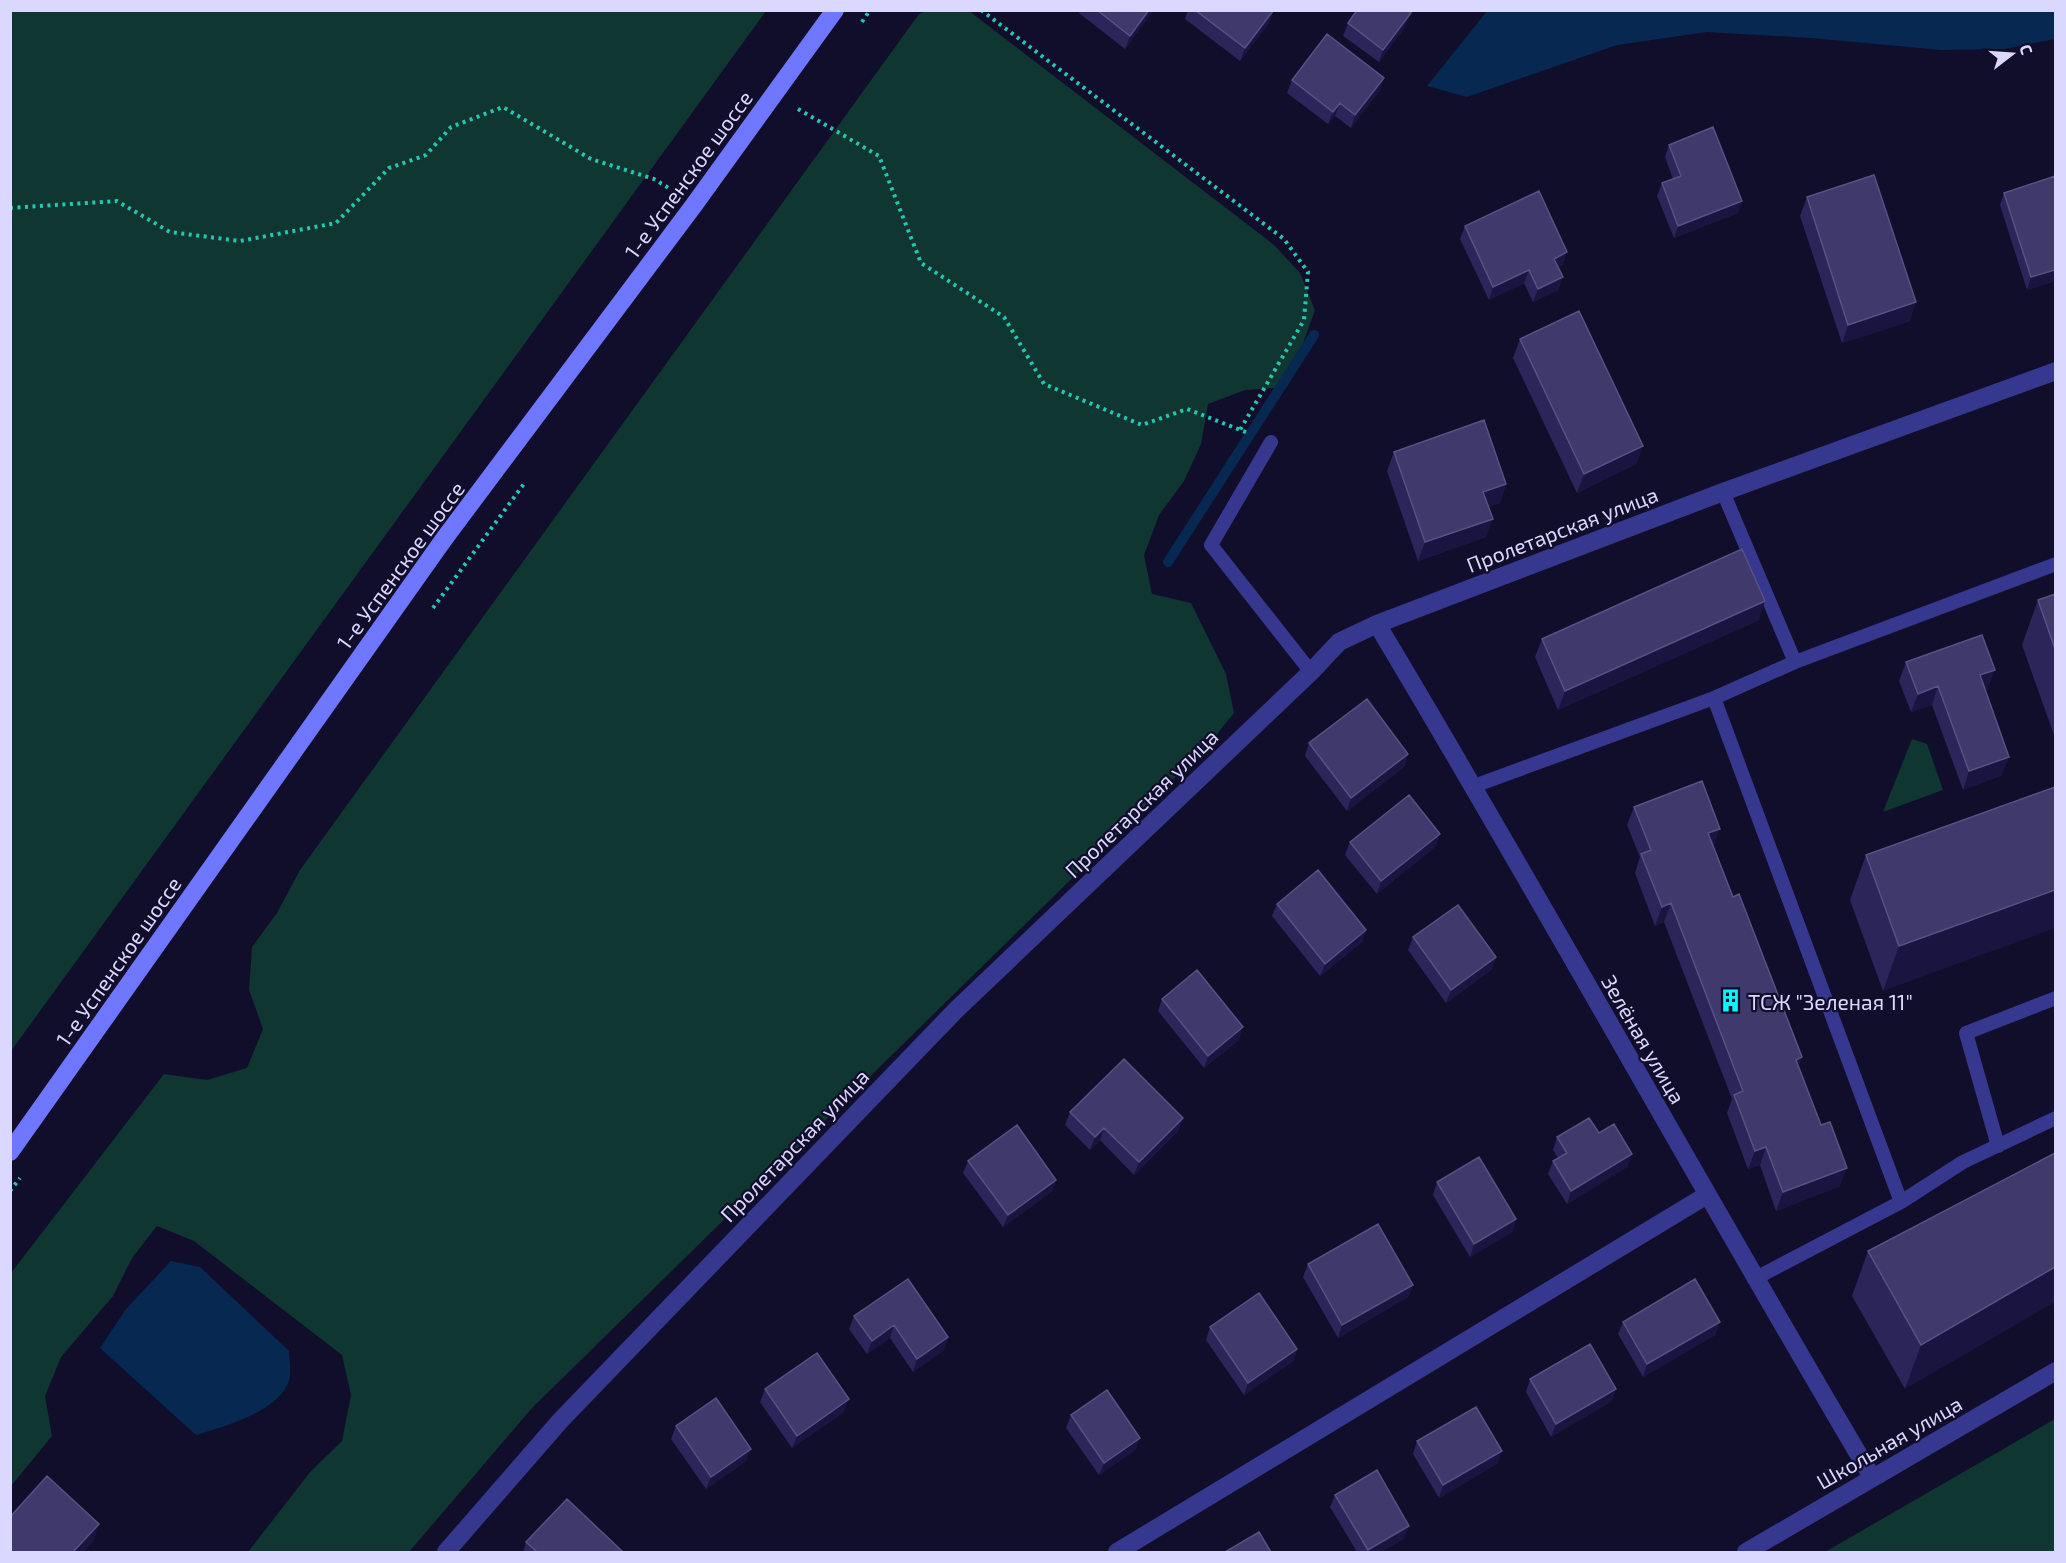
<svg xmlns="http://www.w3.org/2000/svg" width="2066" height="1563" font-family="'Exo 2',sans-serif">
<style>
.green{fill:#103631}
.water{fill:#072851}
.lines{fill:none;stroke-linecap:round;stroke-linejoin:round}
.stream{stroke:#072851;stroke-width:10}
.path{stroke:#24c7b1;stroke-width:4;stroke-dasharray:3 4.5;stroke-linecap:butt}
.lane{stroke:#35388e;stroke-width:14}
.street{stroke:#35388e;stroke-width:18}
.secondary{stroke:#6f76ff;stroke-width:18}
.wall{fill:#2c255a}
.shaded-wall{fill:#191440}
.building{fill:#3f396c;stroke:#575283;stroke-width:1.5}
.labels{text-anchor:middle;dominant-baseline:central;stroke-width:4.5;stroke-linejoin:round;paint-order:stroke}
.street-label{font-size:21px;fill:#dad8ff;stroke:#110e2b}
.poi-label{font-size:21px;fill:#dad8ff;stroke:#110e2b;text-anchor:start}
</style>
<rect width="100%" height="100%" fill="#110e2b"/>
<path class="green" d="M11 10 766 11 11 1051 10 11Z
M928 10 969 11 1273 244 1300 273 1315 310 1287 387 1245 390 1208 404 1201 444 1184 481 1159 515 1144 555 1152 594 1191 603 1226 674 1234 713 1208 745 532 1408 409 1552H248L311 1471 342 1441 351 1395 342 1355 194 1241 157 1226 132 1258 113 1296 61 1357 45 1396 52 1436 11 1486V1273L164 1074 207 1080 247 1068 263 1029 249 990 252 947 277 913 300 870 919 14Z
M1912 739 1927 744 1943 790 1883 812Z
M2055 1419V1552H1825Z"/>
<path class="water" d="M1488 10 2055 11V39L2004 49 1941 50 1811 38 1707 32 1617 45 1467 97 1427 86Z
M171 1261 200 1267 289 1351C289 1359 291 1368 290 1375 286 1410 225 1426 196 1435L100 1348 126 1309Z"/>
<g class="lines">
<path class="stream" d="M1168 562 1314 335"/>
<path class="path" d="M981 10 1284 239 1308 272 1304 320 1240 430
M862 22 870 10
M798 109 879 156 921 263 1004 317 1044 384 1142 425 1187 409 1248 433
M10 208 117 201 170 232 240 241 336 223 389 168 426 155 451 127 503 107 591 159 654 179 672 190
M433 608 526 481
M10 1191 20 1178"/>
<path class="lane" d="M1271 442 1211 545 1311 672
M1723 492 1795 662
M1714 698 1795 662 2056 564
M1474 786 1714 698 1901 1202
M1998 1146 1966 1033 2056 998
M1754 1279 1901 1202 1963 1162 2056 1118"/>
<path class="street" d="M1377 624C1546 906 1704 1194 1872 1477
M446 1552 560 1421 956 1010 1311 672 1339 642 1377 624 1723 492 2056 371
M1117 1552 1707 1195
M1746 1552 2056 1371"/>
<path class="secondary" d="M10 1152 444 539 694 205 835 10"/>
</g>
<path class="wall" d="M1080 10H1154L1125 49 1079 13Z
M1188 10 1273 11 1269 23 1240 61 1185 19Z
M1348 23 1406 26 1379 62 1343 36Z
M1292 80 1380 90 1351 128 1335 116 1328 124 1287 93Z
M1669 145 1738 213 1674 238 1657 196 1662 183 1673 179 1665 157Z
M2055 176V281L2027 290 2000 205 2004 193Z
M1807 197 1910 321 1842 343 1800 216Z
M1465 226 1563 265 1558 267 1563 277 1558 290 1533 302 1524 283 1489 300 1460 239Z
M1520 339 1643 446 1636 464 1577 493 1513 358Z
M1394 452 1506 484 1500 503 1488 507 1486 537 1418 561 1387 471Z
M2055 594V735H2054L2022 645 2038 600Z
M1759 620 1558 710 1535 657 1542 639Z
M1906 662 1988 688 1985 690 2002 775 1963 790 1932 705 1911 712 1899 681Z
M1309 743 1408 754 1404 767 1347 811 1305 756Z
M2055 787 1883 991 1850 900 1866 855Z
M1634 807 1714 847 1733 897 1802 1057 1798 1067 1840 1186 1776 1211 1760 1165 1748 1169 1727 1113 1732 1099 1664 922 1655 926 1635 873 1640 857 1627 825Z
M1350 842 1436 846 1377 894 1345 855Z
M1277 904 1366 930 1362 942 1320 976 1272 916Z
M1413 937 1496 957 1491 970 1446 1003 1408 950Z
M1162 999 1239 1040 1204 1068 1158 1011Z
M1070 1112 1183 1118 1178 1131 1134 1175 1100 1140 1090 1150 1065 1125Z
M1599 1133 1632 1154 1627 1167 1567 1204 1548 1174 1553 1161 1558 1158 1553 1150 1557 1137Z
M2055 1153 1905 1389 1852 1296 1868 1251Z
M968 1161 1056 1180 1051 1192 1003 1227 963 1173Z
M1437 1182 1516 1219 1512 1232 1470 1257 1433 1195Z
M1308 1264 1413 1285 1408 1297 1338 1338 1303 1277Z
M854 1316 948 1337 944 1350 913 1372 890 1338 867 1354 849 1329Z
M1623 1322H1720L1715 1335 1643 1377 1618 1334Z
M1210 1327 1297 1349 1293 1361 1244 1395 1206 1340Z
M1530 1379 1612 1401 1551 1437 1526 1392Z
M765 1389 844 1412 792 1448 760 1402Z
M1071 1415 1140 1438 1135 1450 1099 1475 1066 1428Z
M676 1426 746 1461 706 1489 671 1439Z
M1417 1441 1498 1463 1439 1498 1413 1454Z
M1335 1495 1405 1538 1381 1552H1357L1330 1507Z
M526 1542 623 1552H523Z"/>
<path class="shaded-wall" d="M1149 10H1154L1125 49 1130 36Z
M1273 11 1269 23 1240 61 1245 48Z
M1411 13 1406 26 1379 62 1383 50Z
M1384 78 1380 90 1351 128 1355 115Z
M1340 103 1335 116 1328 124 1333 112Z
M1742 201 1738 213 1674 238 1678 226Z
M1567 252 1563 265 1549 271 1554 259Z
M1529 270 1524 283 1489 300 1493 287Z
M2055 270V281L2027 290 2031 277Z
M1563 277 1558 290 1533 302 1538 289Z
M1916 302 1910 321 1842 343 1848 325Z
M1643 446 1636 464 1577 493 1584 474Z
M1506 484 1500 503 1477 511 1483 492Z
M1493 519 1486 537 1418 561 1425 542Z
M1765 601 1759 620 1558 710 1565 691Z
M1995 670 1988 688 1973 694 1980 675Z
M1938 686 1932 705 1911 712 1918 694Z
M1408 754 1404 767 1347 811 1351 798Z
M2009 757 2002 775 1963 790 1969 771Z
M1720 829 1713 847 1708 833Z
M1440 834 1436 846 1377 894 1381 881Z
M2055 890V928L1883 991 1899 946Z
M1671 903 1664 922 1655 926 1662 907Z
M1366 930 1362 942 1320 976 1325 964Z
M1496 957 1491 970 1446 1003 1451 990Z
M1243 1027 1239 1040 1204 1068 1208 1056Z
M1802 1057 1795 1076 1796 1060Z
M1183 1118 1178 1131 1134 1175 1139 1162Z
M1104 1128 1100 1140 1090 1150 1095 1137Z
M1766 1147 1760 1165 1748 1169 1755 1151Z
M1632 1154 1627 1167 1567 1204 1571 1191Z
M1847 1168 1840 1186 1776 1211 1783 1192Z
M1056 1180 1051 1192 1003 1227 1008 1215Z
M1516 1219 1512 1232 1470 1257 1474 1244Z
M2055 1267V1302L1905 1389 1921 1345Z
M1413 1285 1408 1297 1338 1338 1342 1325Z
M1720 1322 1715 1335 1643 1377 1647 1364Z
M894 1325 890 1338 867 1354 872 1341Z
M948 1337 944 1350 913 1372 917 1359Z
M1297 1349 1293 1361 1244 1395 1248 1383Z
M1616 1389 1612 1401 1551 1437 1556 1424Z
M849 1399 844 1412 792 1448 797 1436Z
M1140 1438 1135 1450 1099 1475 1104 1463Z
M751 1449 746 1461 706 1489 711 1477Z
M1502 1451 1498 1463 1439 1498 1443 1485Z
M99 1524 93 1542 84 1552H73Z
M1409 1526 1405 1538 1381 1552H1367L1368 1550Z"/>
<path class="building" d="M1097 10H1149L1130 36Z
M1195 10H1273V11L1245 48Z
M1357 10H1407L1411 13 1383 50 1348 23Z
M1327 34 1384 78 1355 115 1340 103 1333 112 1292 80Z
M1713 127 1742 201 1678 226 1662 183 1681 176 1669 145Z
M1874 175 1916 302 1848 325 1807 197Z
M2055 176V270L2031 277 2004 193Z
M1539 191 1567 252 1554 259 1563 277 1538 289 1529 270 1493 287 1465 226Z
M1579 311 1643 446 1584 474 1520 339Z
M1484 420 1506 484 1483 492 1493 519 1425 542 1394 452Z
M1742 549 1765 601 1565 691 1542 639Z
M2055 594V649L2038 600Z
M1982 635 1995 670 1980 675 2009 757 1969 771 1938 686 1918 694 1906 662Z
M1367 699 1408 754 1351 798 1309 743Z
M1702 781 1720 829 1708 833 1733 897 1739 894 1802 1057 1796 1060 1821 1125 1830 1122 1847 1168 1783 1192 1766 1147 1755 1151 1734 1095 1743 1091 1671 903 1662 907 1641 854 1651 850 1634 807Z
M2055 787V890L1899 946 1866 855Z
M1409 795 1440 834 1381 881 1350 842Z
M1318 870 1366 930 1325 964 1277 904Z
M1458 905 1496 957 1451 990 1413 937Z
M1197 970 1243 1027 1208 1056 1162 999Z
M1124 1059 1183 1118 1139 1162 1104 1128 1095 1137 1070 1112Z
M1589 1118 1599 1133 1614 1124 1632 1154 1571 1191 1553 1161 1567 1153 1557 1137Z
M1017 1125 1056 1180 1008 1215 968 1161Z
M2055 1153V1267L1921 1345 1868 1251Z
M1479 1157 1516 1219 1474 1244 1437 1182Z
M1378 1224 1413 1285 1342 1325 1308 1264Z
M908 1279 948 1337 917 1359 894 1325 872 1341 854 1316Z
M1695 1279 1720 1322 1647 1364 1623 1322Z
M1259 1293 1297 1349 1248 1383 1210 1327Z
M1590 1344 1616 1389 1556 1424 1530 1379Z
M817 1353 849 1399 797 1436 765 1389Z
M1107 1390 1140 1438 1104 1463 1071 1415Z
M716 1398 751 1449 711 1477 676 1426Z
M1476 1407 1502 1451 1443 1485 1417 1441Z
M1377 1470 1409 1526 1368 1550 1335 1495Z
M47 1476 99 1524 73 1552H10V1517Z
M567 1499 623 1552H537L526 1542Z
M1259 1532 1271 1552H1225Z"/>
<defs>
<symbol id="building-bare" viewBox="-9 -9 18 18"><path d="M-4-6H4V6H1V3H-1V6H-4ZM-2.5-4.3h1.7v1.8h-1.7ZM.8-4.3h1.7v1.8H.8ZM-2.5-1h1.7V.8h-1.7ZM.8-1h1.7V.8H.8Z" fill="#04f9ff" stroke="#110e2b" stroke-width="2.5" paint-order="stroke"/></symbol>
</defs>
<g fill-rule="evenodd">
<use href="#building-bare" x="1714" y="984" width="33" height="33"/>
</g>
<g class="labels">
<g class="street-label">
<text transform="translate(688 174) rotate(-54)">1-е Успенское шоссе</text>
<text transform="translate(1562 529) rotate(-21)">Пролетарская улица</text>
<text transform="translate(400 565) rotate(-54)">1-е Успенское шоссе</text>
<text transform="translate(1141 803) rotate(-44)">Пролетарская улица</text>
<text transform="translate(118 961) rotate(-55)">1-е Успенское шоссе</text>
<text transform="translate(1644 1039) rotate(60)">Зелёная улица</text>
<text transform="translate(794 1145) rotate(-46)">Пролетарская улица</text>
<text transform="translate(1889 1442) rotate(-30)">Школьная улица</text>
</g>
<g class="poi-label">
<text x="1748" y="1001">ТСЖ "Зеленая 11"</text>
</g>
</g>
<rect width="2066" height="1563" fill="none" stroke="#dad8ff" stroke-width="24"/>
<g transform="translate(2012 54) rotate(73)" stroke="#110e2b" stroke-width="4.5" paint-order="stroke">
<path d="M0-4.5L10 22L0 15L-10 22Z" fill="#dad8ff"/>
<text y="-9" font-size="16" font-weight="bold" text-anchor="middle" fill="#dad8ff">С</text>
</g>
</svg>
